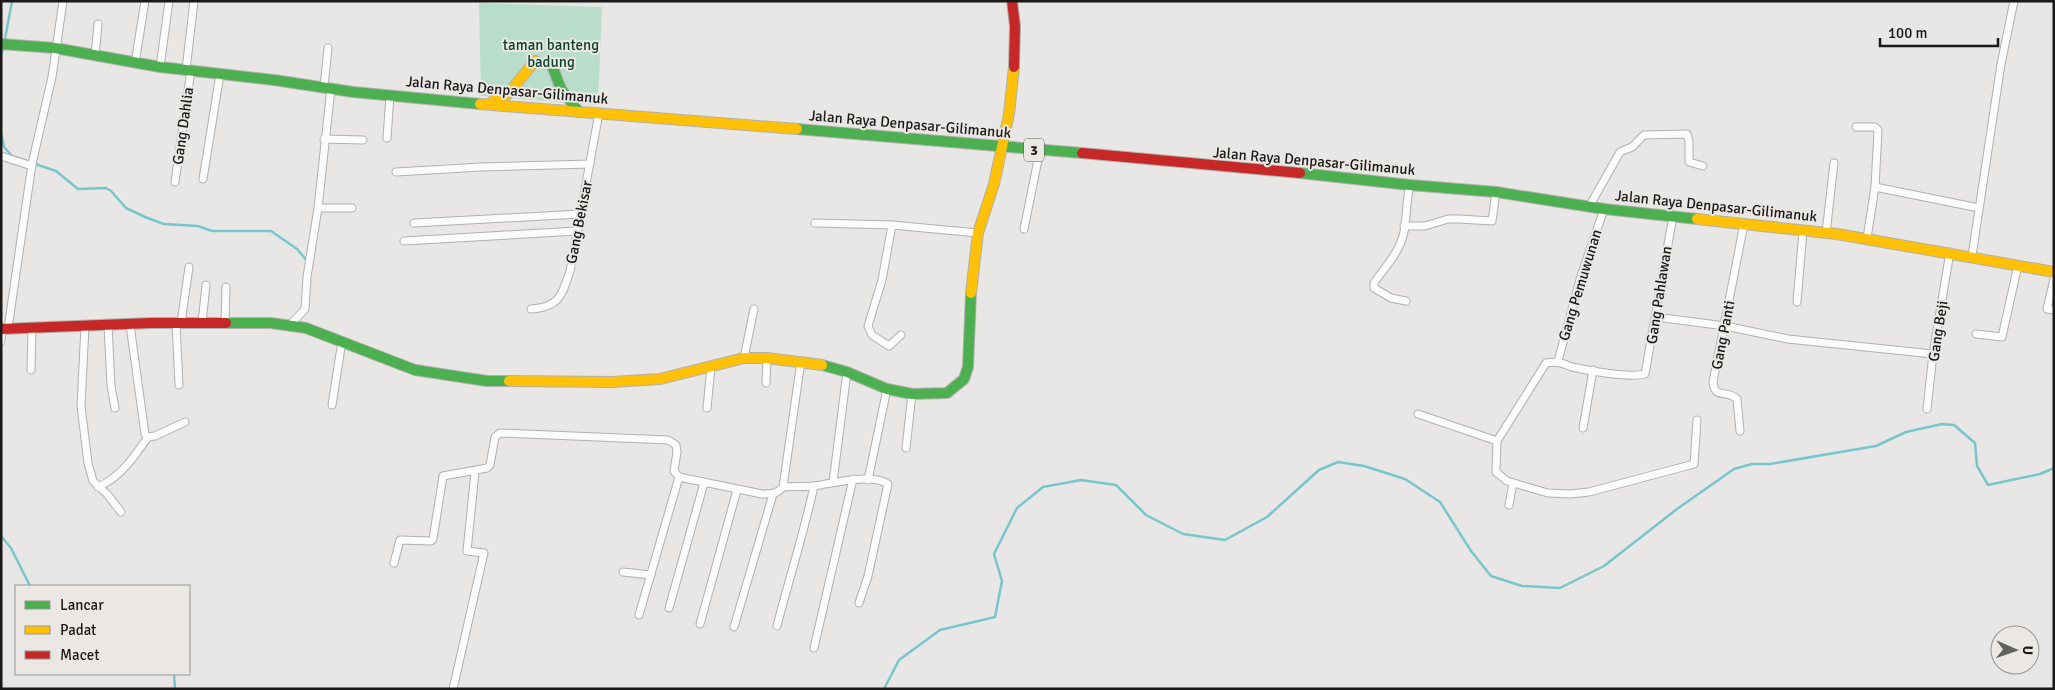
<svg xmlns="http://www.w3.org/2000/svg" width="2055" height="690" font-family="Signika,sans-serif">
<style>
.green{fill:#b8decb}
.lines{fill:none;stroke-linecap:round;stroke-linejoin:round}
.stream{stroke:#76c6cb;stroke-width:2.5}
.street-casing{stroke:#b1b0af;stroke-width:9}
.fast-casing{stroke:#b1b0af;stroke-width:12}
.slow-casing{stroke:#b1b0af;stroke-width:12}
.jam-casing{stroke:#b1b0af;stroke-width:12}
.street{stroke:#fcfbfb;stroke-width:7}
.fast{stroke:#4caf50;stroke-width:10}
.slow{stroke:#ffc107;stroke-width:10}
.jam{stroke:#c62828;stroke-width:10}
.labels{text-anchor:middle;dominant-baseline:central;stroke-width:4;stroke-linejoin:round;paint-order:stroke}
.shield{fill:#eae7e4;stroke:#585754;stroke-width:1}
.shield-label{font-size:14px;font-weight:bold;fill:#1a1917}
.park-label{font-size:15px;fill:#0e412e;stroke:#eae7e4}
.street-label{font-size:15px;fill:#1a1917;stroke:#eae7e4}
</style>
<rect width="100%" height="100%" fill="#e9e7e5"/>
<!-- green -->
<path class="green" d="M479 3 602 7 598 105 481 96Z"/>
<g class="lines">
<!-- stream -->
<g class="stream">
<path d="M5 39 12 1"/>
<path d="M1 55 3 49"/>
<path d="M1 133 4 147 12 156 56 171 78 189 106 188 111 191 126 208 145 217 164 224 198 226 212 231H271L297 249 308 262"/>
<path d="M1 536 11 548 30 586"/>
<path d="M174 674 175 689"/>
<path d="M884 689 899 660 940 630 995 617 1002 581 994 554 1017 508 1043 487 1081 480 1116 485 1146 515 1183 534 1225 540 1267 517 1319 470 1338 462 1364 466 1405 479 1440 502 1471 551 1491 576 1522 586 1560 588 1604 566 1677 509 1734 469 1752 464H1770L1876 446 1906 432 1942 424 1954 425 1975 443 1977 466 1988 485 2040 474 2054 468"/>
</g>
<!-- street casing -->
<g class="street-casing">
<g id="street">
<path d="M95 56 98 24"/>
<path d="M135 63 145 1"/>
<path d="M160 67 169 1"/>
<path d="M186 70 194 1"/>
<path d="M324 87 328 48"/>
<path d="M1856 127H1875L1878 130 1875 187 1867 238"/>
<path d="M387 138 390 95"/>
<path d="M324 139 363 140"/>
<path d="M1 156 32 166"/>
<path d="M396 172 481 167 590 164"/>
<path d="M203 179 220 74"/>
<path d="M175 182 191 70"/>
<path d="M1875 187 1979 208"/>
<path d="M1589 207 1620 152 1632 147 1644 135 1687 134 1689 141V162L1703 166"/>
<path d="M318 208H352"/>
<path d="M1673 216 1645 374C1629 378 1589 371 1572 367 1561 363 1558 361 1546 363L1497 441 1496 472 1507 481 1527 487 1548 493 1570 494 1589 492 1694 464 1697 420"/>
<path d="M414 223 580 214"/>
<path d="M815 223 892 225 978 233"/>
<path d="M892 225 882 280 868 326 872 335 889 346 901 335"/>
<path d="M1404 226H1425L1448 219H1459L1492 221 1496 192"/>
<path d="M1024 229 1040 150"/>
<path d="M1826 233 1834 163"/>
<path d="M404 241 577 231"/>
<path d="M1972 256 2001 64 2014 1"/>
<path d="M2054 279 2047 309 2054 310"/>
<path d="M1406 301 1391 298 1374 288V283C1385 267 1400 252 1404 232 1407 216 1406 201 1410 185"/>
<path d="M1797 302 1803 231"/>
<path d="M531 309C559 307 562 296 570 271L599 113"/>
<path d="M1656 317 1725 326 1788 339 1933 354"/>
<path d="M176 323 179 385"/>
<path d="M181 323 189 267"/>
<path d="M202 323 206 285"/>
<path d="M225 324 226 287"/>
<path d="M130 325 145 434 147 437 155 436 185 422"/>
<path d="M85 326 81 406 88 463 93 481 107 494 121 512"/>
<path d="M108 326 111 386 115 408"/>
<path d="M289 326 305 309 307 277 318 208 331 88"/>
<path d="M8 328 32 164 52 77 63 1"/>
<path d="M1976 334 2002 337 2018 265"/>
<path d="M1 341 2 329"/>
<path d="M744 358 754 309"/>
<path d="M1558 361 1581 276 1604 209"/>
<path d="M31 370 32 328"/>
<path d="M766 383 767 358"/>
<path d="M332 405 342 341"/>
<path d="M707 408 711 367"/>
<path d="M1927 409 1933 354 1950 252"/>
<path d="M1418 414 1497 441"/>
<path d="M1583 428 1593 370"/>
<path d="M1740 431 1737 399C1726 389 1715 400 1713 382L1744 224"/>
<path d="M906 448 912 394"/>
<path d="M868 480 887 389"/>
<path d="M833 482 847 372"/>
<path d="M98 487C121 477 134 457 148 437"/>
<path d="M783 487C793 486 804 487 814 486 833 483 872 473 888 484L868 576 859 603"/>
<path d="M1509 505 1513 483"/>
<path d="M394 563 400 540 431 541 433 539 443 476 487 468 490 465 495 437 500 433 668 440 676 445 677 452 674 471 679 477"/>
<path d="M623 572 651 575"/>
<path d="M669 608 704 483"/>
<path d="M639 615 679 477 762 494C771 494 777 494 783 487L801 361"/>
<path d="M700 624 737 490"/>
<path d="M777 626C789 579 804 533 814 486"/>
<path d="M734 627 773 494"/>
<path d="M814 648 853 479"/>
<path d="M453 689 484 553 467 551 475 472"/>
</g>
</g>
<!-- fast casing -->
<g class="fast-casing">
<g id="fast">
<path d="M1 44 55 48 160 67 274 80 353 92 480 104"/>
<path d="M551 63 561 89 579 112"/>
<path d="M797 129 1082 153"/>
<path d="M1300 173 1410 185 1496 192 1604 209 1697 219"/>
<path d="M226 323H271L306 328 415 370 487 381H509"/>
<path d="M822 365 847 372 887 389 912 394 947 393 964 379 968 367 971 293"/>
</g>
</g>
<!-- slow casing -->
<g class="slow-casing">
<g id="slow">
<path d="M490 103 508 94 535 61"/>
<path d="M480 104 797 129"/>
<path d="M1697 219 1837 234 2054 272"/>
<path d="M971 293 978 233 994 184 1009 114 1014 67"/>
<path d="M509 381 612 382 660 379 744 358H767L822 365"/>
</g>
</g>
<!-- jam casing -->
<g class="jam-casing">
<g id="jam">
<path d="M1012 1 1015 26 1014 67"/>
<path d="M1082 153 1300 173"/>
<path d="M1 329 151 323H226"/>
</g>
</g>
<!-- street -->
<use href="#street" class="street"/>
<!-- fast -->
<use href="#fast" class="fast"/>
<!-- slow -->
<use href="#slow" class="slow"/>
<!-- jam -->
<use href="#jam" class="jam"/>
</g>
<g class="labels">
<!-- shield labels -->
<rect class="shield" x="1024" y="138.5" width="20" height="23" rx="4"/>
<g class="shield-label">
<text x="1034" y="150">3</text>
</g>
<!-- park labels -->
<g class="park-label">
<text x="551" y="45">taman banteng<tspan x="551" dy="17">badung</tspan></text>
</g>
<!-- street labels -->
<g class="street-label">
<text transform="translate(507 90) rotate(5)">Jalan Raya Denpasar-Gilimanuk</text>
<text transform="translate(910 124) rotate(5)">Jalan Raya Denpasar-Gilimanuk</text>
<text transform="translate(183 126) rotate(-82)">Gang Dahlia</text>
<text transform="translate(1314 161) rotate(5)">Jalan Raya Denpasar-Gilimanuk</text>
<text transform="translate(1716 206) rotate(6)">Jalan Raya Denpasar-Gilimanuk</text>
<text transform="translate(579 222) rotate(-79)">Gang Bekisar</text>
<text transform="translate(1580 285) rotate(-73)">Gang Pemuwunan</text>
<text transform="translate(1659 295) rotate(-81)">Gang Pahlawan</text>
<text transform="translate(1938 331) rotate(-81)">Gang Beji</text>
<text transform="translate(1723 335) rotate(-79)">Gang Panti</text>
</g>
</g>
<!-- border -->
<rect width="2055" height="690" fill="none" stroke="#1a1917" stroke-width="5"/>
<!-- legend -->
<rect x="15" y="585" width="175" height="90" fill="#eae7e4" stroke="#979592"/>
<rect x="25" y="601" width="25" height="8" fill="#4caf50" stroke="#979592"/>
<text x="60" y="610" font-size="15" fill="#1a1917">Lancar</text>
<rect x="25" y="626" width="25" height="8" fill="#ffc107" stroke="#979592"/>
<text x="60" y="635" font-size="15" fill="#1a1917">Padat</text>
<rect x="25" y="651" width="25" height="8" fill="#c62828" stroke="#979592"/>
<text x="60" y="660" font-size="15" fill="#1a1917">Macet</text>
<!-- north arrow -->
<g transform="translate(2015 650) rotate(92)"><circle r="24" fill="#eae7e4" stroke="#979592"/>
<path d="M0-4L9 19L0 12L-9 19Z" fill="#62615f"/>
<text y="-8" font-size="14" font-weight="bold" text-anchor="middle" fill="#1a1917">U</text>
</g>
<!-- scale -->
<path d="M1880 38v8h118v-8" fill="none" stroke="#1a1917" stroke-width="2.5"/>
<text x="1888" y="38" font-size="15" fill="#1a1917" stroke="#eae7e4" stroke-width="4" paint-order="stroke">100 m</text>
</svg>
